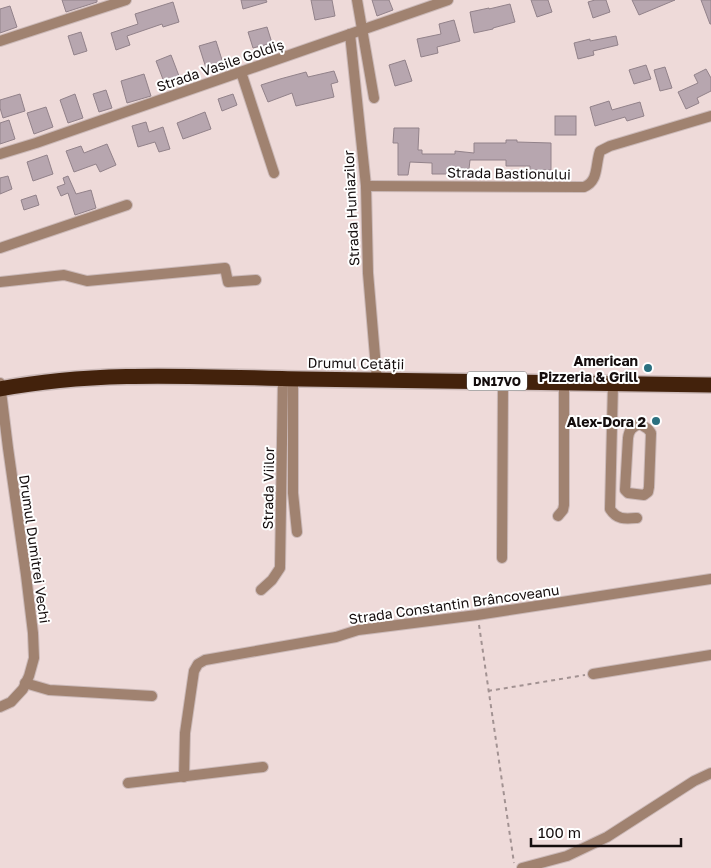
<svg xmlns="http://www.w3.org/2000/svg" width="711" height="868" font-family="'Golos Text',sans-serif">
<style>
.building{fill:#b7a6af;stroke:#92828a}
.lines{fill:none;stroke-linecap:round;stroke-linejoin:round}
.minor-casing{stroke:#cbb9b8;stroke-width:12}
.highway-casing{stroke:#cbb9b8;stroke-width:18}
.path{stroke:#a29292;stroke-width:2;stroke-dasharray:4 4;stroke-linecap:butt}
.minor{stroke:#a08270;stroke-width:10}
.highway{stroke:#43220c;stroke-width:15}
.poi-dot{fill:#2b7080;stroke:#fff;stroke-width:2}
.labels{text-anchor:middle;dominant-baseline:central;stroke-width:4;stroke-linejoin:round;paint-order:stroke}
.shield{fill:#fff;stroke:#5a5656;stroke-width:1}
.shield-label{font-size:12px;font-weight:bold;fill:#140d0d}
.street-label{font-size:14px;fill:#140d0d;stroke:#fff}
.poi-label{font-size:14px;font-weight:bold;fill:#140d0d;stroke:#fff;text-anchor:end}
</style>
<rect width="100%" height="100%" fill="#eedad9"/>
<!-- building -->
<g class="building">
<path d="M62 0H97V2L66 12Z"/>
<path d="M241 0H266L267 2 243 9Z"/>
<path d="M311 0H332L335 16 315 20Z"/>
<path d="M372 0H389L393 10 377 16Z"/>
<path d="M531 0H548L552 12 537 17Z"/>
<path d="M595 0H606L610 12 593 18 588 2Z"/>
<path d="M632 0H675L639 15Z"/>
<path d="M701 0H711V24H710Z"/>
<path d="M173 2 179 22 163 27 162 24 127 36 130 45 116 50 111 33 138 24 135 14Z"/>
<path d="M510 4 515 22 493 28V29L474 33 470 12 489 8V9Z"/>
<path d="M10 6 17 27 0 33V9Z"/>
<path d="M454 20 460 41 437 47 438 53 421 57 417 39 441 34 439 24Z"/>
<path d="M267 27 272 43 253 48 248 32Z"/>
<path d="M81 32 87 51 74 55 68 36Z"/>
<path d="M616 36 618 45 593 51 594 55 578 59 574 43 590 39V41Z"/>
<path d="M216 41 223 63 206 68 199 46Z"/>
<path d="M171 55 179 76 164 82 156 61Z"/>
<path d="M405 60 412 81 395 86 389 65Z"/>
<path d="M646 65 651 79 634 84 629 70Z"/>
<path d="M665 67 672 88 660 91 654 70Z"/>
<path d="M706 69 711 78V91L697 98 699 103 686 109 678 92 698 83 694 75Z"/>
<path d="M334 71 338 82 331 84 334 97 296 106 292 93 268 102 261 85 280 79 306 72 308 77Z"/>
<path d="M144 74 151 96 127 103 121 81Z"/>
<path d="M106 90 112 108 99 112 93 94Z"/>
<path d="M20 94 25 111 3 118 0 108V100Z"/>
<path d="M75 94 83 118 68 123 60 100Z"/>
<path d="M233 94 237 105 222 111 218 99Z"/>
<path d="M609 101 612 110 640 102 644 116 627 121 625 117 595 126 590 107Z"/>
<path d="M46 107 53 127 34 134 27 113Z"/>
<path d="M205 112 211 129 183 139 177 123Z"/>
<rect x="555" y="116" width="21" height="19"/>
<path d="M9 120 15 139 0 144V123Z"/>
<path d="M146 122 149 132 163 127 170 149 159 152 155 142 138 147 132 126Z"/>
<path d="M394 128H419L418 150H422V154H455V151L474 153V143H506V140H517V142L551 143V170H530V166H506V160H470L469 169 448 167V174H432V163L410 162 408 175H398V143H393Z"/>
<path d="M107 144 116 165 100 172 96 164 74 172 66 151 81 146 84 153Z"/>
<path d="M47 155 53 174 33 181 27 162Z"/>
<path d="M8 176 12 189 0 194V178Z"/>
<path d="M68 176 76 194 91 190 96 208 75 215 68 193 61 196 57 187 65 184 63 178Z"/>
<path d="M36 195 39 205 24 210 21 200Z"/>
</g>
<g class="lines">
<!-- minor casing -->
<g class="minor-casing">
<g id="minor">
<path d="M357 0 374 98"/>
<path d="M350 34 366 186 368 273 377 380"/>
<path d="M0 41 126 0"/>
<path d="M241 72 274 173"/>
<path d="M0 154 36 143 448 0"/>
<path d="M366 186 584 187C599 181 595 165 600 151L610 146 711 116"/>
<path d="M0 248 127 205"/>
<path d="M0 282 64 275 87 281 225 268 228 282 256 280"/>
<path d="M293 378V493L297 532"/>
<path d="M613 383 610 509C617 520 625 519 637 518"/>
<path d="M640 424 648 429 651 433 649 487 648 492 644 495 628 493 625 490 628 438C629 430 632 427 640 424Z"/>
<path d="M558 516 563 510 564 505V383"/>
<path d="M502 558 503 382"/>
<path d="M261 590 272 580 280 568 283 378"/>
<path d="M593 674 711 655"/>
<path d="M25 683 49 690 152 696"/>
<path d="M0 707 11 702 23 689 29 676 34 658 33 633 26 575 8 448 0 383"/>
<path d="M184 777 185 733 194 671 198 664 205 660 336 637 358 630 477 615 711 579"/>
<path d="M128 783 263 767"/>
<path d="M522 868 567 856 607 837 694 781 711 773"/>
</g>
</g>
<!-- highway casing -->
<g class="highway-casing">
<path id="highway" d="M0 389C99 370 202 377 302 379 438 381 575 383 711 385"/>
</g>
<!-- path -->
<g class="path">
<path d="M479 625 514 863"/>
<path d="M488 691 585 675"/>
</g>
<!-- minor -->
<use href="#minor" class="minor"/>
<!-- highway -->
<use href="#highway" class="highway"/>
</g>
<!-- markers -->
<g class="poi-dot">
<circle cx="648" cy="368" r="5"/>
<circle cx="656" cy="421" r="5"/>
</g>
<g class="labels">
<!-- shield labels -->
<rect class="shield" x="467" y="371.5" width="60" height="19" rx="4"/>
<g class="shield-label">
<text x="497" y="381">DN17VO</text>
</g>
<!-- street labels -->
<g class="street-label">
<text transform="translate(220 65) rotate(-19)">Strada Vasile Goldiș</text>
<text transform="translate(509 173) rotate(1)">Strada Bastionului</text>
<text transform="translate(351 208) rotate(-93)">Strada Huniazilor</text>
<text transform="translate(356 363) rotate(1)">Drumul Cetății</text>
<text transform="translate(268 488) rotate(-89)">Strada Viilor</text>
<text transform="translate(35 549) rotate(82)">Drumul Dumitrei Vechi</text>
<text transform="translate(454 604) rotate(-8)">Strada Constantin Brâncoveanu</text>
</g>
<!-- poi labels -->
<g class="poi-label">
<text x="638" y="360">American<tspan x="638" dy="16">Pizzeria &amp; Grill</tspan></text>
<text x="646" y="421">Alex-Dora 2</text>
</g>
</g>
<!-- scale -->
<path d="M531 838v8h150v-8" fill="none" stroke="#140d0d" stroke-width="2.5"/>
<text x="538" y="838" font-size="15" fill="#140d0d" stroke="#ffffff" stroke-width="4" paint-order="stroke">100 m</text>
</svg>
